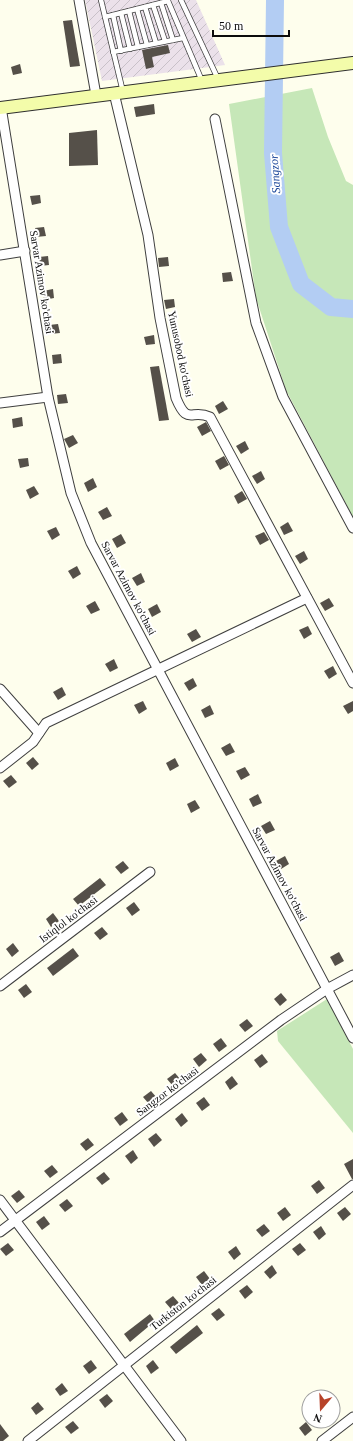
<svg xmlns="http://www.w3.org/2000/svg" width="353" height="1441" font-family="Georgia,serif">
<style>
.industrial{fill:url(#industrial-furrows)}
.green{fill:#c6e7b8}
.lines{fill:none;stroke-linecap:round;stroke-linejoin:round}
.river{stroke:#b3cdf3;stroke-width:18}
.building{fill:#555049}
.service-casing{stroke:#3f3f3f;stroke-width:6}
.minor-casing{stroke:#3f3f3f;stroke-width:11}
.secondary-casing{stroke:#2e2e2e;stroke-width:14}
.service{stroke:#fff;stroke-width:4.5}
.minor{stroke:#fff;stroke-width:9}
.secondary{stroke:#f3fcaa;stroke-width:12}
.labels{text-anchor:middle;dominant-baseline:central;stroke-width:4;stroke-linejoin:round;paint-order:stroke}
.street-label{font-size:11px;fill:#0c0c0c;stroke:#fff}
.water-label{font-size:12px;font-style:italic;fill:#1b4699;stroke:#fff}
</style>
<defs>
<pattern id="industrial-furrows" width="10" height="10" patternUnits="userSpaceOnUse"><rect width="10" height="10" fill="#ebe1ea"/><path d="M-1 1l2-2M0 10L10 0M9 11l2-2" fill="none" stroke="#c8c0c8"/></pattern>
</defs>
<rect width="100%" height="100%" fill="#fefeed"/>
<!-- industrial -->
<path class="industrial" d="M85 0H196L225 65 102 81Z"/>
<!-- green -->
<g class="green">
<path d="M312 88 328 137 346 181 353 185V517L286 390 256 298 229 104Z"/>
<path d="M327 999 353 1049V1133L278 1041 277 1031Z"/>
</g>
<g class="lines">
<!-- river -->
<path class="river" d="M275 0 273 153 279 227 301 284 331 307 353 309"/>
</g>
<!-- building -->
<g class="building">
<path d="M72 20 80 66 70 67 63 21Z"/>
<path d="M168 45 170 53 152 57 154 67 146 69 142 50Z"/>
<path d="M20 64 22 73 13 75 11 67Z"/>
<path d="M154 104 155 114 136 117 134 107Z"/>
<path d="M97 130 98 165 69 166V133Z"/>
<path d="M40 195 41 203 32 205 30 196Z"/>
<path d="M44 227 46 236 36 237 35 228Z"/>
<path d="M48 256 49 265 40 266 39 257Z"/>
<path d="M168 257 169 266 159 267 158 258Z"/>
<path d="M231 272 233 281 223 282 222 273Z"/>
<path d="M53 289 54 298 44 300 43 291Z"/>
<path d="M174 299 175 307 166 309 164 300Z"/>
<path d="M58 324 60 333 50 334 49 325Z"/>
<path d="M154 335 155 344 146 345 144 337Z"/>
<path d="M61 354 62 363 53 364 52 355Z"/>
<path d="M159 366 169 420 159 421 150 367Z"/>
<path d="M66 394 68 403 58 404 57 395Z"/>
<path d="M223 401 228 409 219 414 215 406Z"/>
<path d="M22 417 23 426 13 428 12 419Z"/>
<path d="M206 422 211 431 202 436 197 427Z"/>
<path d="M73 435 78 443 69 448 64 439Z"/>
<path d="M245 441 249 449 241 454 236 446Z"/>
<path d="M224 456 229 465 220 470 215 461Z"/>
<path d="M28 458 29 466 20 468 18 459Z"/>
<path d="M261 471 265 479 257 484 252 476Z"/>
<path d="M93 478 97 487 88 492 84 483Z"/>
<path d="M34 486 39 494 30 499 26 490Z"/>
<path d="M242 491 247 499 238 504 234 496Z"/>
<path d="M107 507 112 516 103 520 98 512Z"/>
<path d="M288 522 293 531 284 535 280 527Z"/>
<path d="M56 527 60 535 52 540 47 531Z"/>
<path d="M264 532 269 540 260 545 255 536Z"/>
<path d="M121 534 126 543 117 548 112 539Z"/>
<path d="M304 551 308 559 300 564 295 556Z"/>
<path d="M77 566 81 574 73 579 68 571Z"/>
<path d="M141 573 145 582 137 586 132 578Z"/>
<path d="M329 598 334 606 325 611 320 603Z"/>
<path d="M95 601 100 610 91 614 86 606Z"/>
<path d="M157 604 161 612 152 617 148 609Z"/>
<path d="M308 626 312 634 304 639 299 630Z"/>
<path d="M196 629 201 637 192 642 187 634Z"/>
<path d="M114 659 118 668 110 672 105 664Z"/>
<path d="M333 666 337 674 329 679 324 671Z"/>
<path d="M193 678 197 686 189 691 184 683Z"/>
<path d="M62 687 66 695 58 700 53 692Z"/>
<path d="M143 701 147 709 139 714 134 705Z"/>
<path d="M353 701V711L348 714 343 706Z"/>
<path d="M210 705 214 714 205 718 201 710Z"/>
<path d="M230 743 235 752 226 756 221 748Z"/>
<path d="M33 757 39 764 32 770 26 763Z"/>
<path d="M175 758 179 766 170 771 166 763Z"/>
<path d="M245 767 250 775 241 780 236 771Z"/>
<path d="M11 775 17 782 9 788 3 781Z"/>
<path d="M258 794 262 803 253 807 249 799Z"/>
<path d="M195 800 200 808 191 813 187 804Z"/>
<path d="M270 821 275 830 266 834 261 826Z"/>
<path d="M285 856 289 864 281 869 276 861Z"/>
<path d="M123 861 129 868 121 874 115 867Z"/>
<path d="M100 878 106 885 79 906 73 899Z"/>
<path d="M134 902 140 910 132 916 126 908Z"/>
<path d="M53 913 59 921 51 927 46 919Z"/>
<path d="M102 927 108 934 100 940 94 933Z"/>
<path d="M13 943 19 951 12 957 6 949Z"/>
<path d="M73 948 79 956 53 976 47 968Z"/>
<path d="M339 952 344 961 335 966 330 957Z"/>
<path d="M26 984 32 992 24 998 18 990Z"/>
<path d="M281 993 287 1000 280 1006 274 999Z"/>
<path d="M247 1019 253 1026 245 1032 239 1025Z"/>
<path d="M221 1038 227 1046 219 1052 213 1044Z"/>
<path d="M201 1053 207 1060 199 1067 193 1059Z"/>
<path d="M262 1054 268 1062 260 1068 254 1060Z"/>
<path d="M175 1073 181 1080 173 1086 167 1079Z"/>
<path d="M232 1076 238 1084 230 1090 225 1082Z"/>
<path d="M151 1091 157 1098 149 1104 143 1097Z"/>
<path d="M204 1097 210 1105 202 1111 196 1103Z"/>
<path d="M122 1112 128 1120 120 1126 114 1118Z"/>
<path d="M182 1113 188 1121 181 1127 175 1119Z"/>
<path d="M156 1133 162 1140 154 1147 148 1139Z"/>
<path d="M88 1138 94 1145 86 1151 80 1144Z"/>
<path d="M133 1150 138 1158 131 1164 125 1156Z"/>
<path d="M353 1159V1179H352L344 1164Z"/>
<path d="M52 1165 58 1172 50 1178 44 1171Z"/>
<path d="M104 1172 110 1179 102 1185 96 1178Z"/>
<path d="M319 1180 325 1188 317 1194 311 1186Z"/>
<path d="M19 1190 25 1197 17 1203 11 1196Z"/>
<path d="M67 1199 73 1206 65 1212 59 1205Z"/>
<path d="M285 1207 291 1215 283 1221 277 1213Z"/>
<path d="M345 1207 351 1214 343 1221 337 1213Z"/>
<path d="M44 1216 50 1224 42 1230 36 1222Z"/>
<path d="M264 1224 270 1231 262 1237 256 1230Z"/>
<path d="M321 1226 326 1234 319 1240 313 1232Z"/>
<path d="M8 1243 14 1250 6 1256 0 1249Z"/>
<path d="M300 1243 306 1250 298 1256 292 1249Z"/>
<path d="M236 1246 241 1254 234 1260 228 1252Z"/>
<path d="M272 1265 277 1273 270 1279 264 1272Z"/>
<path d="M204 1271 210 1279 202 1285 196 1277Z"/>
<path d="M247 1285 253 1292 245 1299 239 1291Z"/>
<path d="M173 1296 179 1303 171 1309 165 1302Z"/>
<path d="M219 1308 225 1315 217 1321 211 1314Z"/>
<path d="M150 1314 155 1321 130 1342 124 1334Z"/>
<path d="M197 1325 203 1333 176 1354 170 1347Z"/>
<path d="M91 1360 97 1368 89 1374 83 1366Z"/>
<path d="M153 1360 159 1368 151 1374 146 1366Z"/>
<path d="M62 1383 68 1391 60 1396 55 1389Z"/>
<path d="M107 1394 113 1401 105 1408 99 1400Z"/>
<path d="M38 1402 44 1409 36 1415 31 1408Z"/>
<path d="M73 1421 79 1428 71 1434 65 1427Z"/>
<path d="M306 1422 312 1430 305 1436 299 1428Z"/>
<path d="M0 1424 9 1436 3 1441H0Z"/>
</g>
<g class="lines">
<!-- service casing -->
<g class="service-casing">
<g id="service">
<path d="M101 0 123 92"/>
<path d="M181 0 218 79"/>
<path d="M168 1 202 81"/>
<path d="M161 3 173 40"/>
<path d="M153 5 165 41"/>
<path d="M145 7 156 43"/>
<path d="M137 9 147 45"/>
<path d="M129 11 138 47"/>
<path d="M121 13 130 49"/>
<path d="M113 15 121 51"/>
<path d="M105 17 168 1 167 0"/>
<path d="M113 52 183 38"/>
</g>
</g>
<!-- minor casing -->
<g class="minor-casing">
<g id="minor">
<path d="M79 0 96 95"/>
<path d="M114 93 148 235 160 318 176 398C188 427 191 408 210 417L353 683"/>
<path d="M1 107 48 397 71 493 91 543 353 1038"/>
<path d="M215 119 256 323 283 397 353 528"/>
<path d="M0 255 25 251"/>
<path d="M0 403 48 397"/>
<path d="M0 689 39 733"/>
<path d="M0 768 33 742 46 723 307 598"/>
<path d="M0 986 150 872"/>
<path d="M0 1200 181 1441"/>
<path d="M0 1232 281 1020 327 989 353 975"/>
<path d="M28 1441 353 1185"/>
<path d="M322 1441 353 1417"/>
</g>
</g>
<!-- secondary casing -->
<g class="secondary-casing">
<path id="secondary" d="M0 108 353 63"/>
</g>
<!-- service -->
<use href="#service" class="service"/>
<!-- minor -->
<use href="#minor" class="minor"/>
<!-- secondary -->
<use href="#secondary" class="secondary"/>
</g>
<g class="labels">
<!-- street labels -->
<g class="street-label">
<text transform="translate(42 282) rotate(81)">Sarvar Azimov ko'chasi</text>
<text transform="translate(181 354) rotate(78)">Yunusobod ko'chasi</text>
<text transform="translate(129 588) rotate(62)">Sarvar Azimov ko'chasi</text>
<text transform="translate(280 874) rotate(62)">Sarvar Azimov ko'chasi</text>
<text transform="translate(68 919) rotate(-37)">Istiqlol ko'chasi</text>
<text transform="translate(167 1091) rotate(-37)">Sangzor ko'chasi</text>
<text transform="translate(183 1303) rotate(-38)">Turkiston ko'chasi</text>
</g>
<!-- water labels -->
<g class="water-label">
<text transform="translate(275 174) rotate(-94)">Sangzor</text>
</g>
</g>
<!-- north arrow -->
<g transform="translate(321 1409) rotate(199)"><circle r="19" fill="#ffffff" stroke="#9e9e9e"/>
<path d="M0-3L7 15L0 10L-7 15Z" fill="#b7432a"/>
<text y="-6" font-size="11" font-weight="bold" text-anchor="middle" fill="#0c0c0c">N</text>
</g>
<!-- scale -->
<path d="M213 30v6h76v-6" fill="none" stroke="#0c0c0c" stroke-width="2"/>
<text x="219" y="30" font-size="12" fill="#0c0c0c" stroke="#ffffff" stroke-width="3" paint-order="stroke">50 m</text>
</svg>
